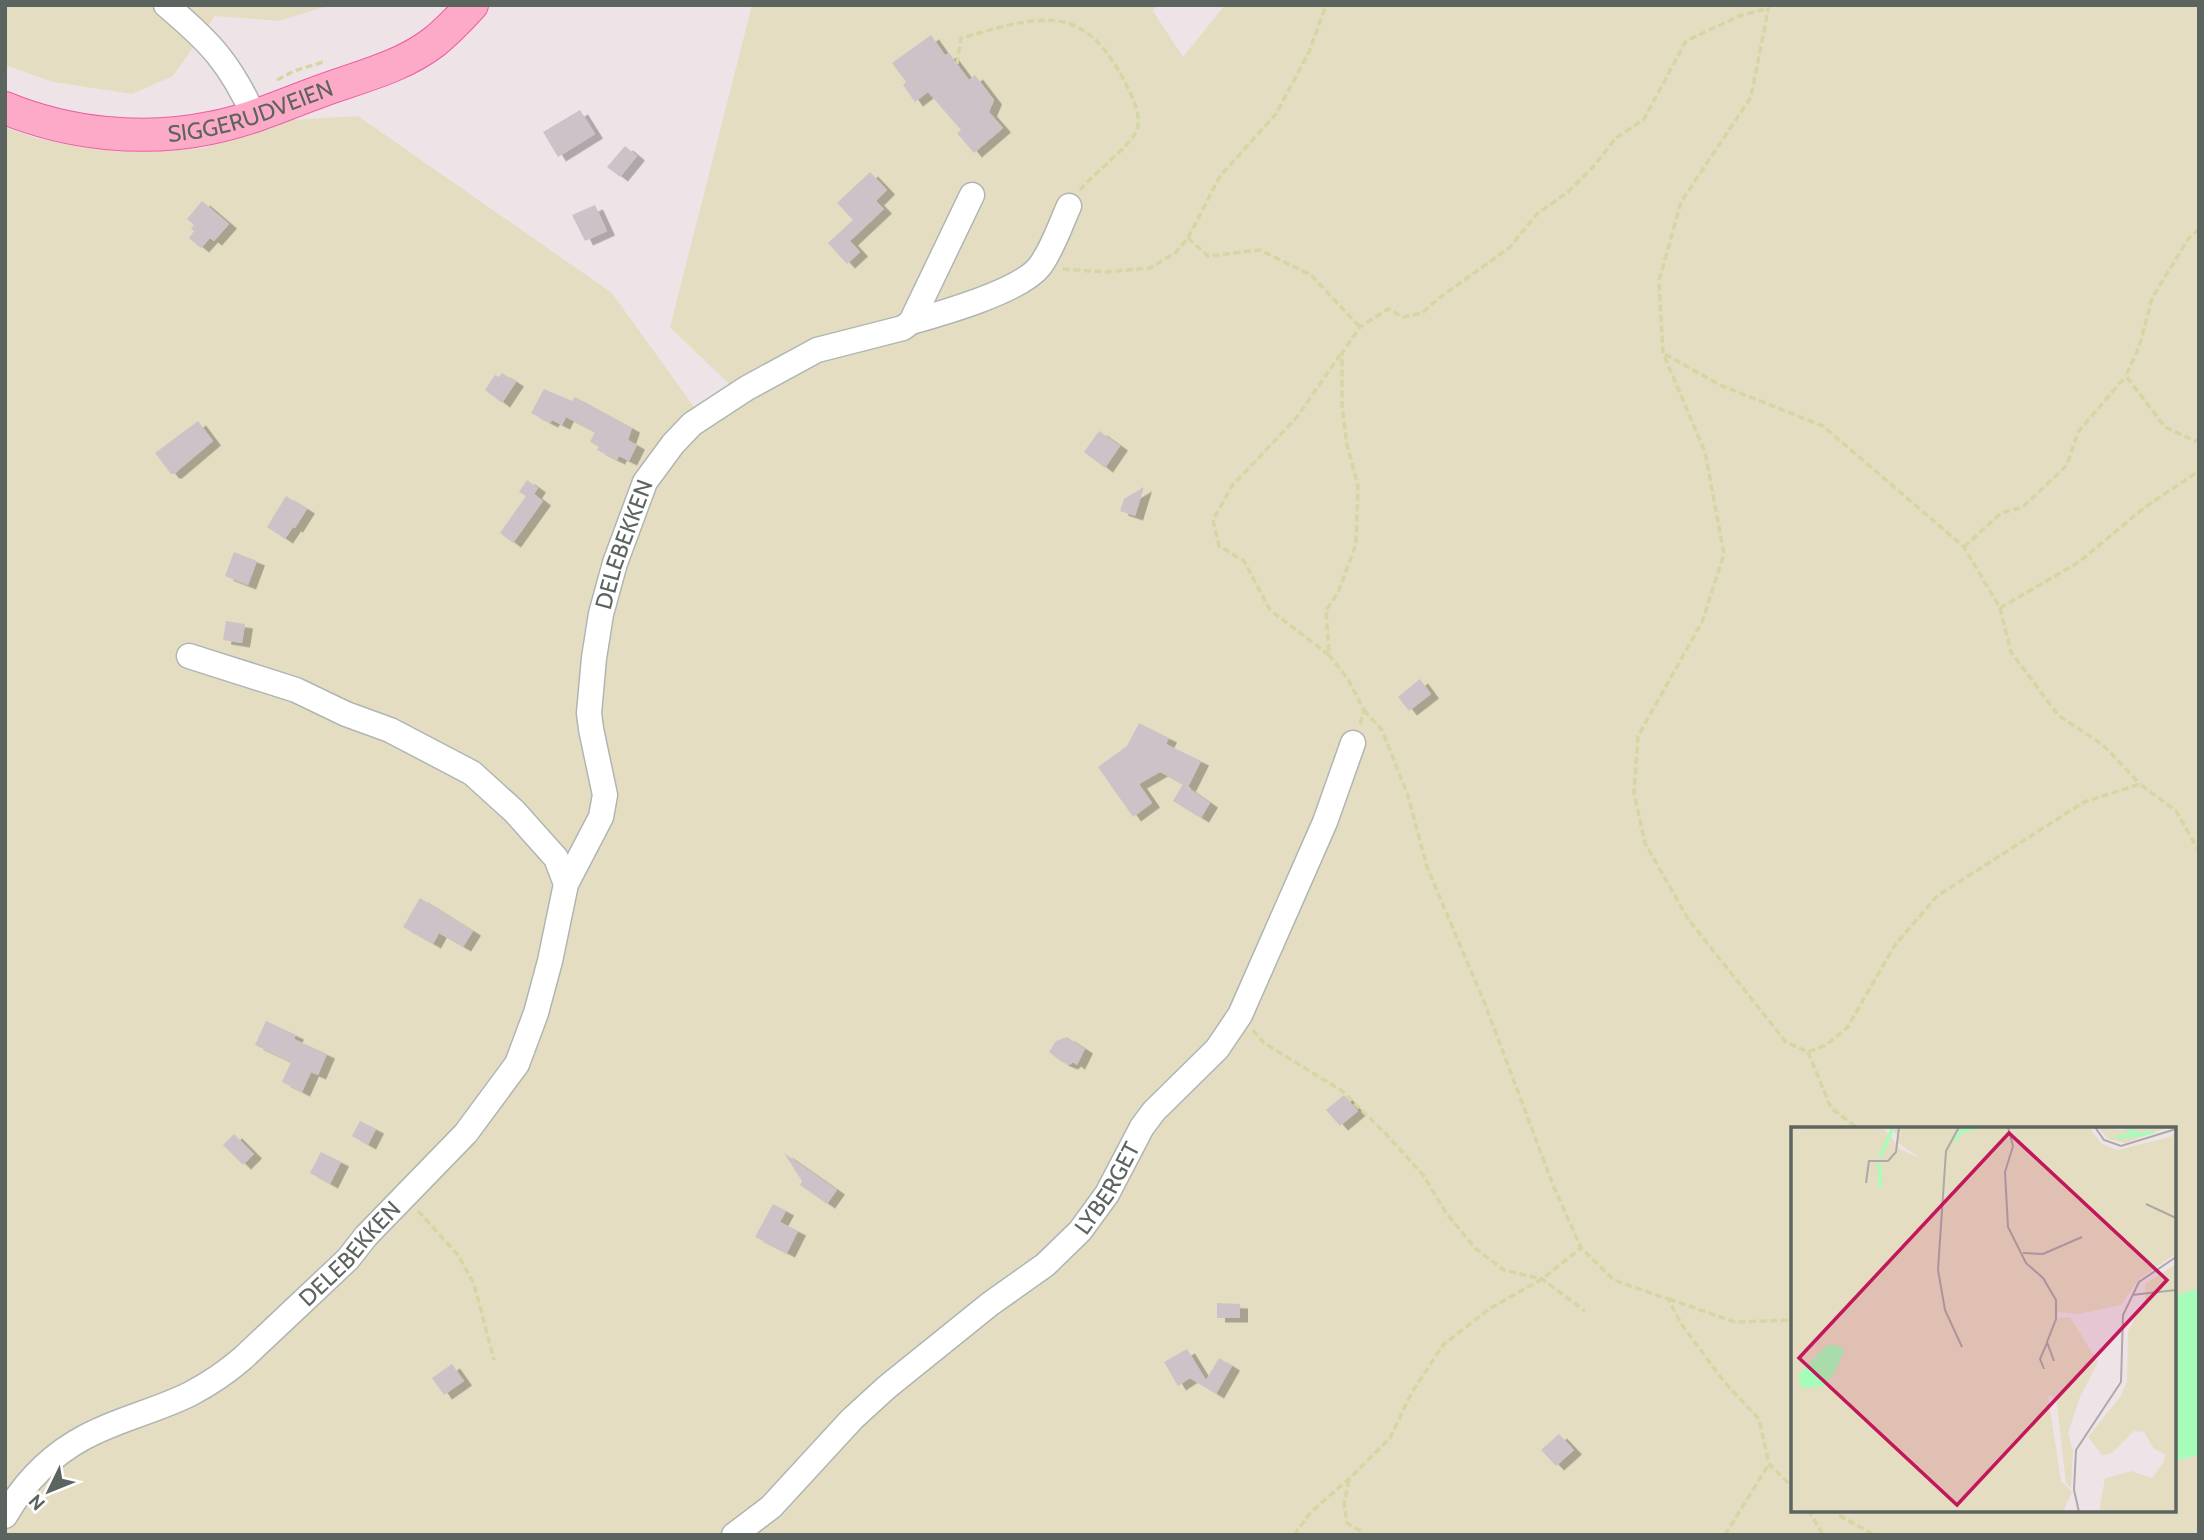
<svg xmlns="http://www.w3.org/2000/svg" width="2204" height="1540" font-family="Cabin,sans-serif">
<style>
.green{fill:#e5ddc1}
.water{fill:#a5fdb9}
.building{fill:#ccc2c7;filter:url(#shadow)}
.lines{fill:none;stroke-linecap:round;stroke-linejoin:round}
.minor-casing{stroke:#afb6b2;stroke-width:27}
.major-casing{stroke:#ee5da4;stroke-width:34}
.path{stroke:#d4d7a4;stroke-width:3.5;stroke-dasharray:7 3.5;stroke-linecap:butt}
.minor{stroke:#fff;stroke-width:24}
.major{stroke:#fdaac9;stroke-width:32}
.labels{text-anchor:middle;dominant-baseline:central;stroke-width:5;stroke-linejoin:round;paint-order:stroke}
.street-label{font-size:23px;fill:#5c645f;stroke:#fff}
.inset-river{fill:none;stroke:#a5fdb9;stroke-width:3.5}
.inset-road{fill:none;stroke:#aba9a9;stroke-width:2}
.view{fill:#c2185b;fill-opacity:0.15;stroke:#c2185b;stroke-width:3.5}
.inset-edge{fill:none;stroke:#5c645f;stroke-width:3.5}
</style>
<defs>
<filter id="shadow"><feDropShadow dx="8" dy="4.5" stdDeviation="0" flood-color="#0004"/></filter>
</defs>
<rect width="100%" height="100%" fill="#eee4e8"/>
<!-- green -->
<g class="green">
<path d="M5 5H330L279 21 215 16 173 76 132 94 53 82 5 65Z"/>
<path d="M752 5H1157L1153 11 1183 57 1225 5H2199V1288L2174 1296V1129H1793V1510H2174V1461L2199 1455V1535H5V127L35 138 120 152 203 148 290 120 358 116 612 293 699 414 735 390 670 327Z"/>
</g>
<!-- water -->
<path class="water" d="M2199 1288V1455L2174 1461V1296Z"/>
<!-- building -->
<g class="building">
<path d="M931 35 945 55 949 53 969 80 975 75 994 100 989 112 1003 128 974 153 957 133 961 130 928 92 915 102 903 85 906 82 892 63Z"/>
<path d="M580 110 595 134 558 157 543 132Z"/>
<path d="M625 146 637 156 620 177 607 167Z"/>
<path d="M870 172 887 190 876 201 884 209 850 241 860 252 847 264 828 243 853 220 837 203Z"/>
<path d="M202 201 229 224 214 241 210 238 201 248 189 238 194 231 191 229 194 225 187 219Z"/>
<path d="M595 205 607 231 585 241 572 215Z"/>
<path d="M502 373 516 382 502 403 485 390 495 375 499 377Z"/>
<path d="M544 389 572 401 575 397 632 428 628 440 637 445 629 461 619 456 617 460 597 450 599 447 590 442 595 432 566 417 562 425 552 420 550 423 531 413Z"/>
<path d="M198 421 213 441 174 474H171L155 453Z"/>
<path d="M1099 431 1120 446 1105 468 1084 452Z"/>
<path d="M527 480 538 488 534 494 543 501 513 543 500 533 526 496 519 492Z"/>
<path d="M1144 487 1135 516 1120 511 1124 499Z"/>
<path d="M286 496 307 509 295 528 293 527 285 539 267 527Z"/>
<path d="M234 552 257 561 248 585 225 576Z"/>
<path d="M226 621 245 624 242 643 223 640Z"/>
<path d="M1420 679 1431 694 1409 711 1398 697Z"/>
<path d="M1139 723 1169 738 1166 744 1201 761 1188 787 1184 785 1210 803 1201 818 1173 801 1183 784 1160 772 1139 784 1152 803 1133 817 1098 767 1127 746Z"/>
<path d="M420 898 473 931 463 947 439 933 433 944 403 927Z"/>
<path d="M266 1021 296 1035 294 1039 327 1054 318 1075 311 1072 302 1092 282 1082 291 1062 255 1045Z"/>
<path d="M1067 1037 1085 1049 1077 1065 1073 1062 1070 1065 1062 1062 1049 1052 1056 1041Z"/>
<path d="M1344 1095 1358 1111 1340 1126 1326 1110Z"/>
<path d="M360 1121 376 1129 368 1145 352 1136Z"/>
<path d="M234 1134 254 1154 243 1165 223 1145Z"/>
<path d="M321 1152 341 1162 330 1184 310 1173Z"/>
<path d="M784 1153 837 1190 827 1204 800 1185 802 1181Z"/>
<path d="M773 1204 786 1211 780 1222 798 1231 787 1253 755 1237Z"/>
<path d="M1217 1303 1240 1304V1318H1217Z"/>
<path d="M1187 1349 1206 1380 1219 1358 1232 1366 1216 1394 1190 1378 1178 1386 1164 1362Z"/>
<path d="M452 1364 464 1381 444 1395 432 1378Z"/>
<path d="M1559 1434 1574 1450 1556 1466 1541 1450Z"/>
</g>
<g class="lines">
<!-- minor casing -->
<g class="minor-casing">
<g id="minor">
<path d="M166 5C210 42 230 63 254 116"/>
<path d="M911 322C943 313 1021 291 1040 266 1053 248 1060 226 1069 206"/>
<path d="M189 656 296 690 346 714 390 730 472 773 514 811 556 858 566 884"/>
<path id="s1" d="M5 1516C24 1483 51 1455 85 1437 118 1419 156 1411 190 1394 209 1384 227 1372 243 1358L348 1259 366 1236 466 1133 517 1064 536 1013 550 961 566 884 601 817 605 795 591 729 589 713 594 658 601 614 615 563 645 482 673 444 692 424 747 388 817 350 903 328 911 322 972 195"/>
<path id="s2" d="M734 1535 771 1507 852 1419 887 1387 990 1304 1045 1265 1080 1231 1107 1194 1142 1127 1154 1111 1217 1049 1240 1015 1325 822 1353 743"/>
</g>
</g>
<!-- major casing -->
<g class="major-casing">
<g id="major">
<path id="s3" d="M5 108C68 134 143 142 210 128 248 121 285 104 321 91 359 77 402 67 434 42 448 31 460 18 472 5"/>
</g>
</g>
<!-- path -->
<g class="path">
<path d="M1769 5 1751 97 1681 202 1659 281 1663 353 1705 452 1724 554 1702 622 1638 736 1634 793 1645 843 1688 919 1786 1042 1808 1052 1826 1045 1847 1028 1895 945 1937 896 2084 802 2140 784 2176 811 2199 851"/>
<path d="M957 64 961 38C1043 15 1084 0 1127 86 1133 99 1143 118 1136 132 1127 149 1094 173 1080 190"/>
<path d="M277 80 294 71 326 61"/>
<path d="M2199 229 2189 238 2152 298 2139 347 2126 376 2165 427 2195 441 2199 440"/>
<path d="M1188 238 1208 256 1260 250 1311 275 1360 327"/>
<path d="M1063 269 1107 272 1150 268 1175 253 1188 238 1220 176 1276 114 1309 52 1326 5"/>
<path d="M1665 354 1720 385 1823 426 1964 547 2000 608 2079 562 2145 507 2199 471"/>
<path d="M1964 547 2001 513 2023 507 2067 465 2078 432 2126 376"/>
<path d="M2000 608 2011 652 2058 715 2103 745 2140 784"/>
<path d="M1329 655 1270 610 1244 561 1219 546 1213 520 1232 486 1297 417 1340 355"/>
<path d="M1364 710 1382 730 1408 796 1427 867 1485 1004 1553 1185 1581 1248 1614 1280 1668 1299 1682 1325 1725 1383 1759 1419 1769 1464 1793 1488"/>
<path d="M1360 724 1364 710 1348 679 1329 655 1326 610 1338 593 1356 544 1358 486 1347 445 1342 406V353L1360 327 1388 309 1403 317 1422 313 1439 298 1509 248 1537 214 1569 191 1593 167 1616 138 1644 119 1686 41 1739 16 1769 8"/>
<path d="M1253 1030 1264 1043 1342 1091 1385 1133 1423 1175 1446 1213 1476 1249 1504 1270 1542 1279 1585 1311"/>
<path d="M1808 1052 1831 1108 1859 1129"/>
<path d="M418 1211 458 1255 474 1284 494 1360"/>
<path d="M1669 1299 1735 1322 1793 1320"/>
<path d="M1349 1480 1344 1504 1347 1523 1359 1530 1362 1535"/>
<path d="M1808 1510 1823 1535"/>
<path d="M1830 1510 1874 1535"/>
<path d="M1294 1535 1311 1512 1350 1478 1390 1438 1412 1392 1443 1345 1489 1309 1542 1279 1581 1248"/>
<path d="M1725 1535 1769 1464"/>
</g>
<!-- minor -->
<use href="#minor" class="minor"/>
<!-- major -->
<use href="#major" class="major"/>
</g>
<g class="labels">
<!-- street labels -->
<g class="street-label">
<text stroke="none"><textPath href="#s3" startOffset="252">SIGGERUDVEIEN</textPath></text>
<text stroke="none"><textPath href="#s1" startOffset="1236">DELEBEKKEN</textPath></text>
<text stroke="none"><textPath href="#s2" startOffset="513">LYBERGET</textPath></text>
<text stroke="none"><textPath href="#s1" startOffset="441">DELEBEKKEN</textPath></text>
</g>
</g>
<!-- overview -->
<g transform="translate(1791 1127)">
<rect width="385" height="385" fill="#eee4e8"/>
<path d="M0 0H92L109 22 129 31 107 16V9L98 0H298L310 16 326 23 379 10 385 4V127L349 151 330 178 287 187 267 185 266 191 279 190 307 235 289 270 277 306 282 323 280 361 275 356 265 270 257 269 270 354 281 365 272 385H0ZM23 230 47 236 45 243 16 242ZM307 0 328 3 379 0 334 16 317 12ZM385 137V385H308L314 351 341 344 361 351 373 334 374 327 363 322 353 305 343 304 321 326 311 328 297 310 329 270 336 255 337 204 354 173V157Z" fill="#e5ddc1" fill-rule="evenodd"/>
<path d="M36 218 49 219 53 224 45 243 33 259 10 261 7 248Z" fill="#a5fdb9"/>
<path class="inset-river" d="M336 2 349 8 362 5M325 10 348 8M163 14 171 4 187 0M89 30 102 0M88 36 90 61"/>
<path class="inset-road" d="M168 0 155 24 147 143 154 183 171 220M217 0 222 19 214 45 217 100 235 136 252 151 265 173V192L256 215 263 234M304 0 313 13 330 19 385 2M75 56 78 34H97L105 25 108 0M355 77 385 91M232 126 252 127 291 110M341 168 385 163M253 242 249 232 256 216M288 385 283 363 285 323 330 255 332 188 348 155 385 130"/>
<path class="view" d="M218 6 376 153 166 378 8 231Z"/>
<rect width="385" height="385" class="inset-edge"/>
</g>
<!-- border -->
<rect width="2204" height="1540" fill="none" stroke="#5c645f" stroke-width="14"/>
<!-- north arrow -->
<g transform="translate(49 1491) rotate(227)" stroke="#ffffff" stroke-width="5" paint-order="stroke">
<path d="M0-5L12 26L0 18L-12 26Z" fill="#5c645f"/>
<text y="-10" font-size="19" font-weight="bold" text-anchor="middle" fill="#5c645f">N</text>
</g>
</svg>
